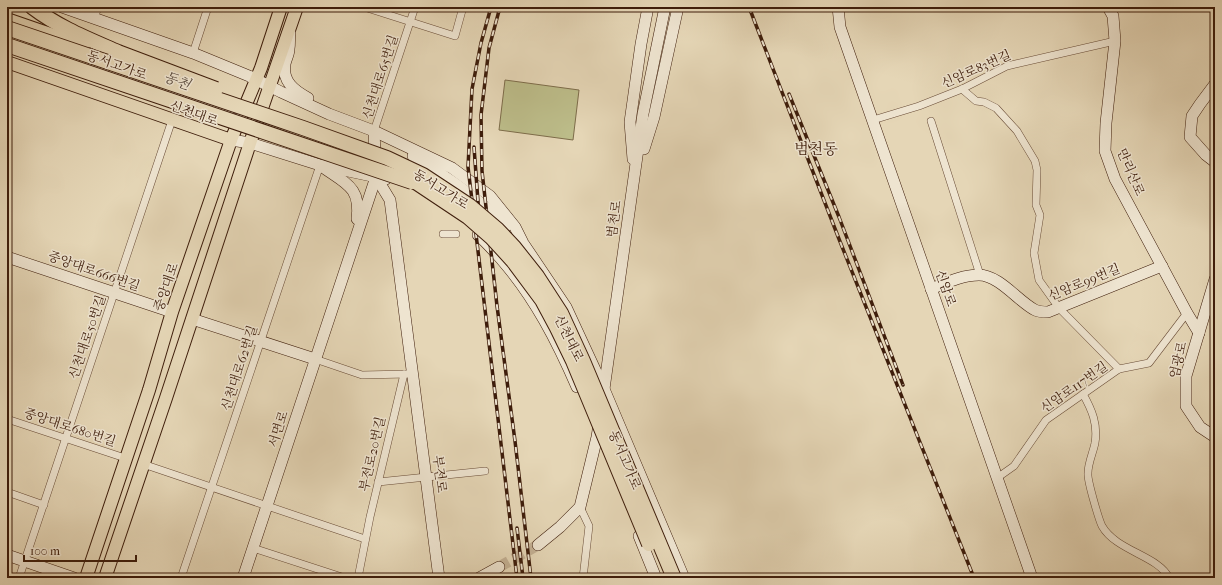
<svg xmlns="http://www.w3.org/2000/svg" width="1222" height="585" font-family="'IM FELL French Canon','Noto Serif KR',serif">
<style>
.green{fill:#bcbc89;stroke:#7d6c4a}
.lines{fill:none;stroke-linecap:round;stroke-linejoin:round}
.secondary-tunnel{stroke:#c4b194;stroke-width:11;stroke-dasharray:11 5.5;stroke-linecap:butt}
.street-casing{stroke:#684b36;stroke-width:8}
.secondary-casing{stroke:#3e1d0b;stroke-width:12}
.primary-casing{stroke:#3e1d0b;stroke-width:14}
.highway-casing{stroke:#3e1d0b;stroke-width:16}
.street{stroke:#eee4d0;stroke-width:7}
.secondary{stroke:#eee4d0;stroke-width:11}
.primary{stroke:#e5d6b6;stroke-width:12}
.highway{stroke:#e5d6b6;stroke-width:14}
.rail-casing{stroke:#3e1d0b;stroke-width:3.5}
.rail{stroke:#eee4d0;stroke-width:2;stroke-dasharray:6;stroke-linecap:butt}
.highway-bridge-casing{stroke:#3e1d0b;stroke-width:16;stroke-linecap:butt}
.highway-bridge{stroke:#e5d6b6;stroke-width:14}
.labels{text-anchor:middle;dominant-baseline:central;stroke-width:3;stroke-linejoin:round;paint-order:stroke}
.street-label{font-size:13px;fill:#3e1d0b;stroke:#eee4d0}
.water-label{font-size:14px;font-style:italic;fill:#5a4b3f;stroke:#eee4d0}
.quarter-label{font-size:15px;fill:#3e1d0b;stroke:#eee4d0}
</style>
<rect width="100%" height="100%" fill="#e5d6b6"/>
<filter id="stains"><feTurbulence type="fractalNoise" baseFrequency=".005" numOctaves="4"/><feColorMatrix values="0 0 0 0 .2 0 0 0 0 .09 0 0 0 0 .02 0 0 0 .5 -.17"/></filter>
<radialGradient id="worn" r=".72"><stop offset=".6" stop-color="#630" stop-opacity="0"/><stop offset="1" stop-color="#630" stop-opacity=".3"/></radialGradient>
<!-- green -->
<path class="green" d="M505 80 579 90 573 140 499 130Z"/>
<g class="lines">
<!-- secondary-tunnel -->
<path class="secondary-tunnel" d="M499 567 538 545"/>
<!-- street casing -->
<g class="street-casing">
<g id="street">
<path d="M364 7 455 36 463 7"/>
<path d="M94 19 98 7"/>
<path d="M193 53 208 7"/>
<path d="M962 89 976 101 984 102 996 108 1017 131 1035 161 1037 170 1036 205 1040 215 1034 253 1039 280 1059 308 1119 369"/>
<path d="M873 120 919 106 962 89 1007 66 1115 41"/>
<path d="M931 121 980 275"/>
<path d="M374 131 415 7"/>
<path d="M443 234H456"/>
<path d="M315 359 362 375 407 374"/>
<path d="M1083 394C1092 410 1098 424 1095 443 1093 453 1088 463 1088 473 1087 480 1099 520 1102 526 1116 551 1159 556 1169 578"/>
<path d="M7 419 125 458"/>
<path d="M143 464 365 539"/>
<path d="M997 478 1014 466 1046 420 1119 369 1149 363 1187 313"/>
<path d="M378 482 485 471"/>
<path d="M7 492 44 505"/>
<path d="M580 507 589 526 583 578"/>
<path d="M253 548 345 578"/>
<path d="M19 578 172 120"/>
<path d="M181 578 320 165"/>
<path d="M358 578 370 517 404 374"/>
</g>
</g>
<!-- secondary casing -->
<g class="secondary-casing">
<g id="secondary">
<path d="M62 7 193 53 249 76 281 92 329 114 374 131 452 168 490 196 515 227 523 243 566 307 604 389 684 578"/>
<path d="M838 7 840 27 1032 578"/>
<path d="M1108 7 1113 16 1115 41 1106 123 1105 151 1115 179 1187 313 1199 333"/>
<path d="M290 33C289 38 290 44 289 49 289 54 286 59 285 64 282 82 295 91 308 98"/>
<path d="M1215 84 1200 104 1192 116 1190 137 1206 155 1215 162"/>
<path d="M231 140 250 143 320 165 386 179"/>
<path d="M644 149 654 117 678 7"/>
<path d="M413 156C446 177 479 198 506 226"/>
<path d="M633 159 630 122 641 44 648 7"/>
<path d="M324 168C347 184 361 188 357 219"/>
<path d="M376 177 390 200 439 578"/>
<path d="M478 235C487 243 494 251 502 260 535 298 557 341 577 387"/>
<path d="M7 257 172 312"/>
<path d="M1215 279 1186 376V406L1200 427 1215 437"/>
<path d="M931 289C946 283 962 275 979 275 999 275 1019 302 1035 310 1039 312 1044 312 1048 312L1162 266"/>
<path d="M192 319 315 359"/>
<path d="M604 389 643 114 665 7"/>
<path d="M639 536 656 578"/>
<path d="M538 545 560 527 580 507 597 437 599 424"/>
<path d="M7 555 74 578"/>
<path d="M243 578 376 177 374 131"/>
<path d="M479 578 499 567"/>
</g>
</g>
<!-- primary casing -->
<g class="primary-casing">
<g id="primary">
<path d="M7 62 231 140"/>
<path d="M86 578 149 390 172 312 231 140 261 68 281 7"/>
<path d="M105 578 166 398 250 143 297 7"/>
</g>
</g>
<!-- highway casing -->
<g class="highway-casing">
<g id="highway">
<path d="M32 7C60 28 86 38 118 52"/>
<path d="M7 20 65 40 83 50"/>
</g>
</g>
<!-- street -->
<use href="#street" class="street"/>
<!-- secondary -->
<use href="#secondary" class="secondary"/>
<!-- primary -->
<use href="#primary" class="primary"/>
<!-- highway -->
<use href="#highway" class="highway"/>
<!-- rail casing -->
<g class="rail-casing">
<g id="rail">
<path d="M491 7 481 43 472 89 468 167 517 578"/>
<path d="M500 7 489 48 481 115 482 171 497 306 515 441 531 578"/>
<path d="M749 7 839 239 974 578"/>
<path d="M789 94 839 217 903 385"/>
<path d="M474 147 480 229"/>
<path d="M517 528 523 578"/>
</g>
</g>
<!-- rail -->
<use href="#rail" class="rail"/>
<!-- highway-bridge casing -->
<g class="highway-bridge-casing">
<g id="highway-bridge">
<path d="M7 28 303 128 387 158 423 175 470 206 497 229 514 247 537 276 561 313 583 361 674 578"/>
<path d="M7 45 412 182"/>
<path d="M118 52 216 89"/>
<path d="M405 177 417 183 468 217 492 238 513 261 542 300 557 328 573 361 649 544"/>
</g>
</g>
<!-- highway-bridge -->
<use href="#highway-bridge" class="highway-bridge"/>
</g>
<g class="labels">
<!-- street labels -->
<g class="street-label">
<text transform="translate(117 65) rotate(19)">동서고가로</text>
<text transform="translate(976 69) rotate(-24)">신암로83번길</text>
<text transform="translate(380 77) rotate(-72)">신천대로65번길</text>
<text transform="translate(194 113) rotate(20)">신천대로</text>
<text transform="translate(1131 172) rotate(67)">만리산로</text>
<text transform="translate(441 189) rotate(32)">동서고가로</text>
<text transform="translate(614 219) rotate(-82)">범천로</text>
<text transform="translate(94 271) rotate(19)">중앙대로666번길</text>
<text transform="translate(1084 282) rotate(-22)">신암로99번길</text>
<text transform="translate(166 287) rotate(-71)">중앙대로</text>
<text transform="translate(946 288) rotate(71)">신암로</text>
<text transform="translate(87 337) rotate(-71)">신천대로50번길</text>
<text transform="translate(569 338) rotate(64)">신천대로</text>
<text transform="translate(1178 360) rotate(-77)">엄광로</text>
<text transform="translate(239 368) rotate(-72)">신천대로62번길</text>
<text transform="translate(1074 387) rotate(-35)">신암로117번길</text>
<text transform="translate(70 427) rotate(18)">중앙대로680번길</text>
<text transform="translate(278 429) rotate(-72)">서면로</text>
<text transform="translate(372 454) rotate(-77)">부전로20번길</text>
<text transform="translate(625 460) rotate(67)">동서고가로</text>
<text transform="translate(440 474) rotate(83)">부전로</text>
</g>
<!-- water labels -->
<g class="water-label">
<text transform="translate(177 81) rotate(20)">동천</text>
</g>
<!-- quarter labels -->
<g class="quarter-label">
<text x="816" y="149">범천동</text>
</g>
</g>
<!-- margin -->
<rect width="1222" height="585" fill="none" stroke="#e5d6b6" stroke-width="24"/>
<rect x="8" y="8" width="1206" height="569" fill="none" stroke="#3e1d0b" stroke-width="2"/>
<rect x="12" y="12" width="1198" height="561" fill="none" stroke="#3e1d0b"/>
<!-- scale -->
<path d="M24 555v6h112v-6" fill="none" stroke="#3e1d0b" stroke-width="2"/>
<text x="30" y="555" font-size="12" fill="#3e1d0b" stroke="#eee4d0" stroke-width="3" paint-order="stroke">100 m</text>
<rect width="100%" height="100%" filter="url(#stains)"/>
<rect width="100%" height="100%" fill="url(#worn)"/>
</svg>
